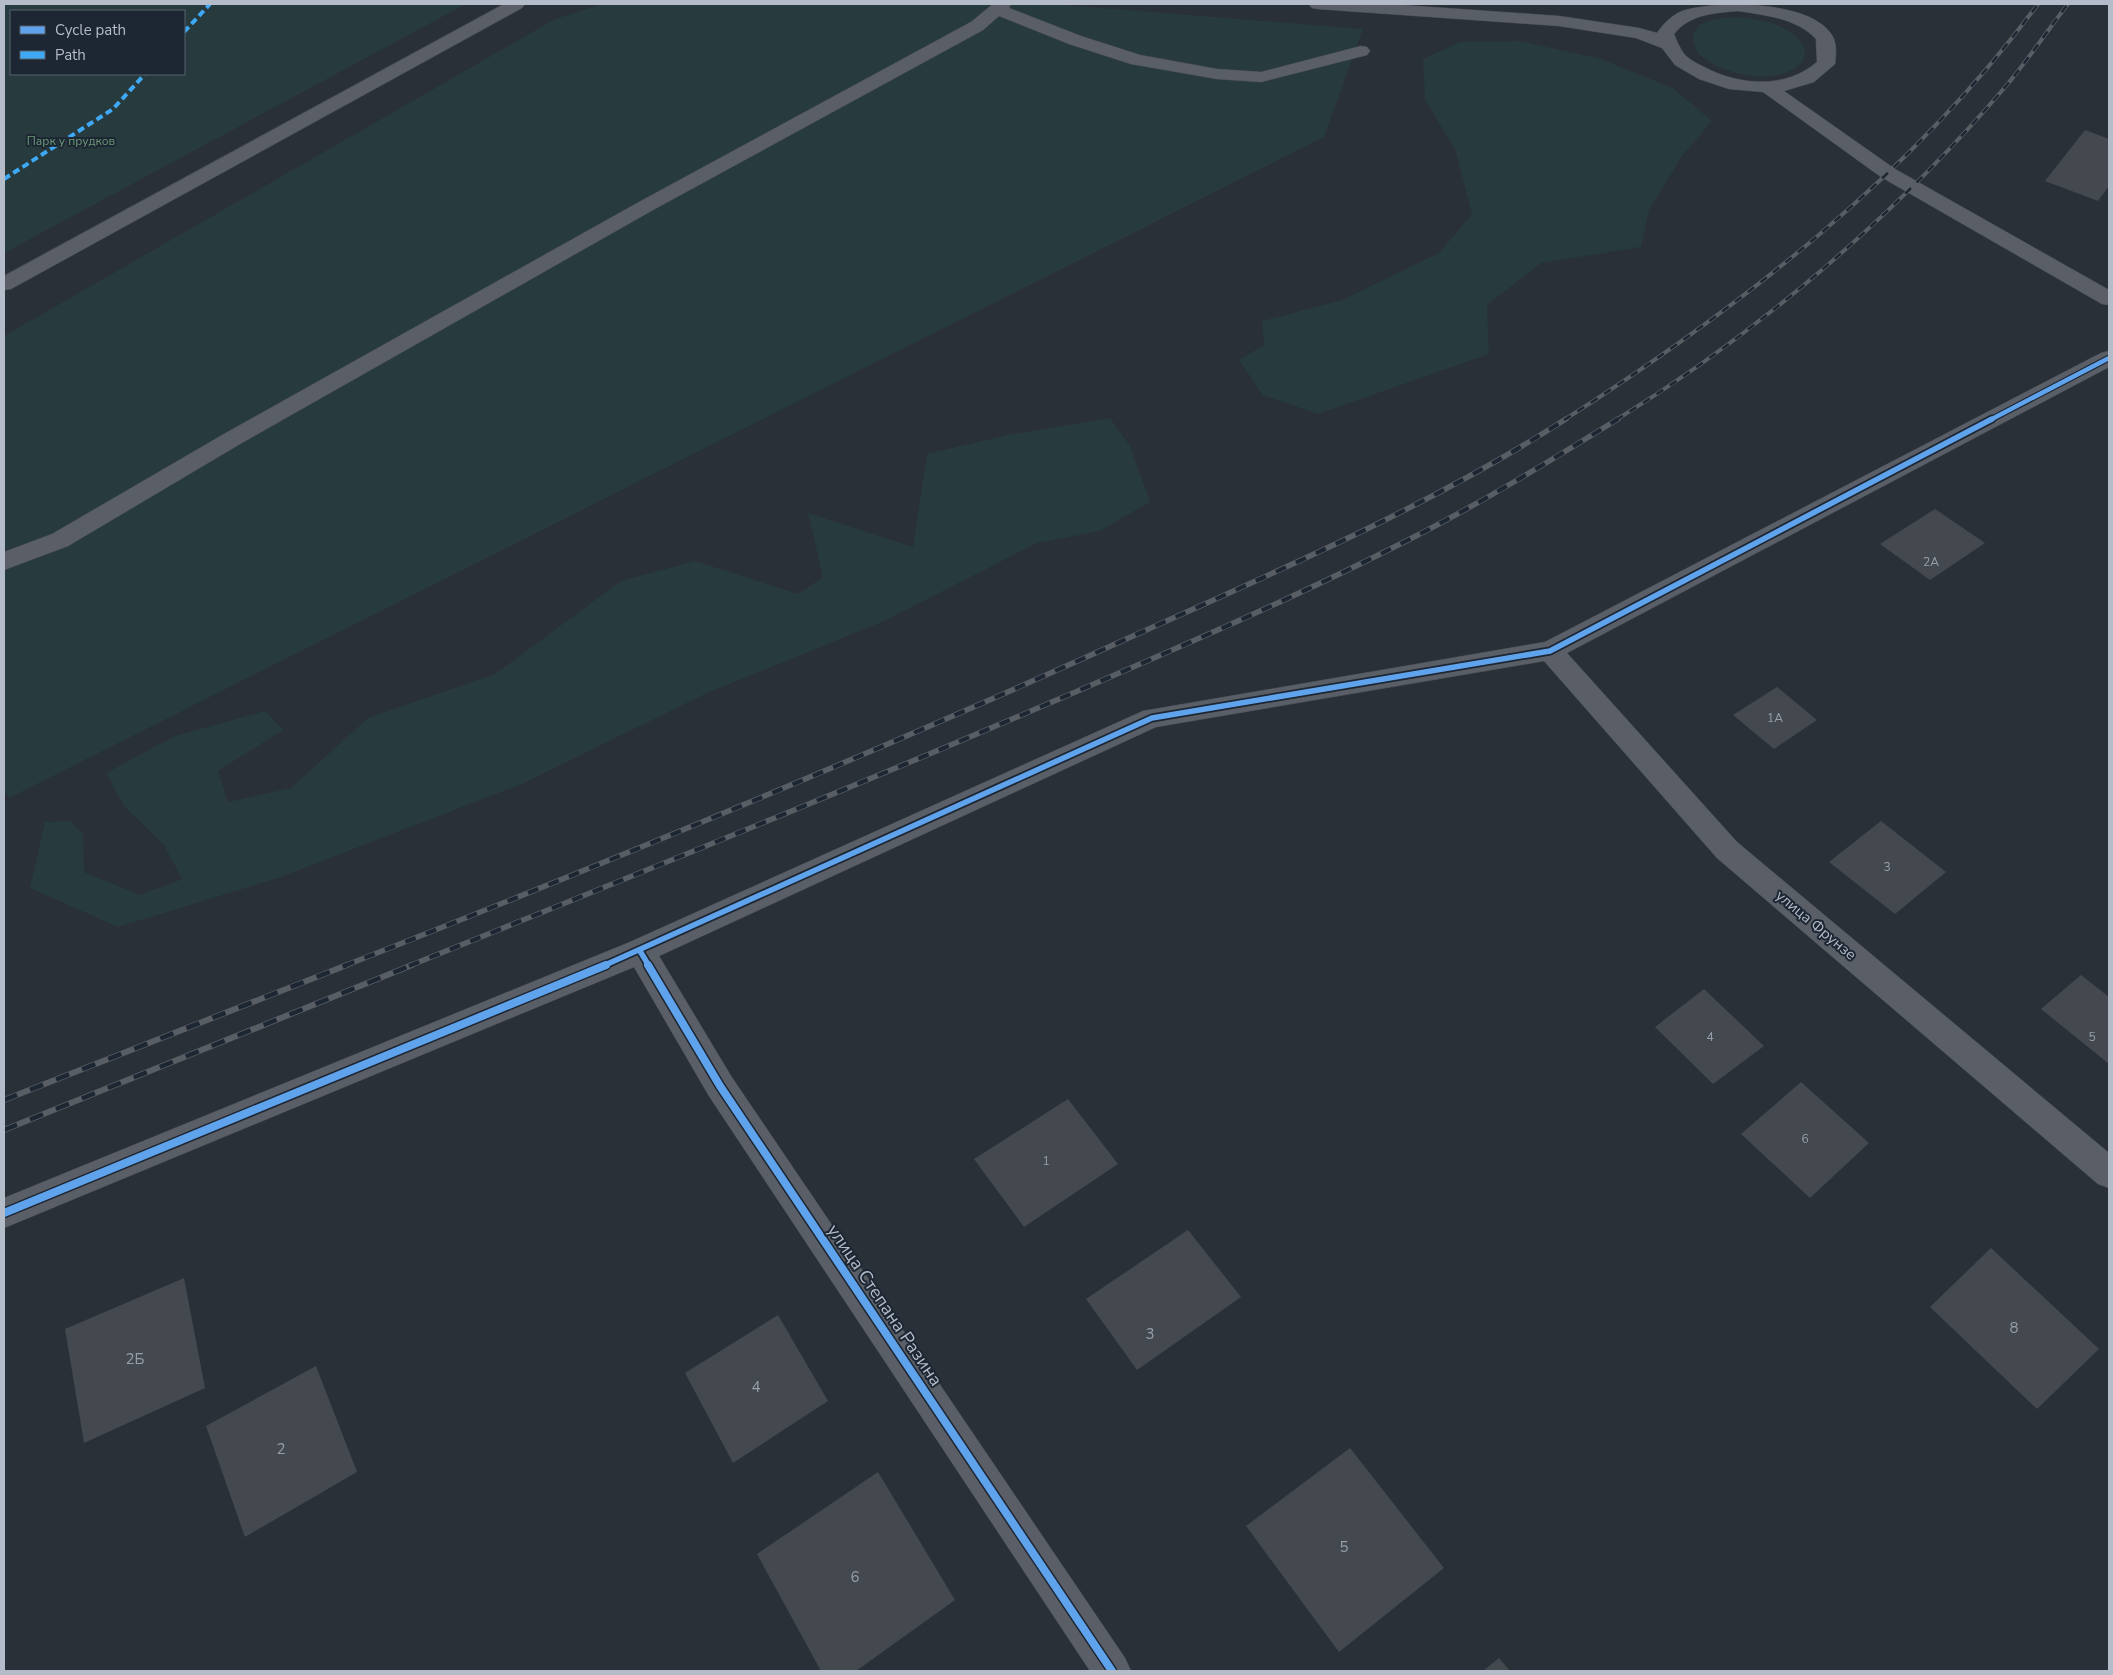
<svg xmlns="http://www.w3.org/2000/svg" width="2113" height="1675" font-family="'Nunito Sans',sans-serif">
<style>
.green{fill:#273a3e;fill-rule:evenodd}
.building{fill:#444950}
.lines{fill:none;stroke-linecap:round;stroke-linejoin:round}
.minor-casing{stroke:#484c53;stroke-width:1}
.minor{fill:#5a5e66;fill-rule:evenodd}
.rail-far2-casing{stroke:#595d64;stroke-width:4}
.rail-far1-casing{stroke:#595d64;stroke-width:5.5}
.rail-casing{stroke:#595d64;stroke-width:6}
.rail-far2{stroke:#1d2633;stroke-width:2.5;stroke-dasharray:8;stroke-linecap:butt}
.rail-far1{stroke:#1d2633;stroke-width:4;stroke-dasharray:11;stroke-linecap:butt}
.rail{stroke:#1d2633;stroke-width:4.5;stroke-dasharray:14;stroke-linecap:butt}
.quiet{stroke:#3fa9f5;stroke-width:4;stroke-dasharray:7 4;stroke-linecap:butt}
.cycleway-far2-casing{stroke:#1d2633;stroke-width:7}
.cycleway-far1-casing{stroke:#1d2633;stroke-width:9}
.cycleway-casing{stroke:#1d2633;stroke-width:11}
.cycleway-far2{stroke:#60a3ed;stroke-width:4.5}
.cycleway-far1{stroke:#60a3ed;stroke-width:5.5}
.cycleway{stroke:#60a3ed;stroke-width:8}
.labels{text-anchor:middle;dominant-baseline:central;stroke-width:4;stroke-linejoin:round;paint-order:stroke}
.far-park-label{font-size:12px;fill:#6b9a76;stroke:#1d2633}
.number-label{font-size:12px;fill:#989fab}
.street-label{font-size:15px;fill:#b4bcc9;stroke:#1d2633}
.near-number-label{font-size:15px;fill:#989fab}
.near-street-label{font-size:18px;fill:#b4bcc9;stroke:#1d2633}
</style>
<rect width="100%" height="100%" fill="#2a3038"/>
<!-- green -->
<g class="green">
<path d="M4 4H466L4 253ZM11 11H184V74H11Z"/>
<path d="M603 4H1054L1363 29 1324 137 9 798 4 792V336L555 19Z"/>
<path d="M1733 17C1751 18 1769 20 1785 29 1816 45 1809 69 1777 75 1754 79 1725 73 1707 60 1693 51 1686 33 1703 23 1712 19 1723 18 1733 17Z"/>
<path d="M1519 41 1601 59 1673 88 1712 121 1682 156 1649 210 1641 247 1541 263 1487 305 1489 354 1318 414 1263 395 1239 360 1264 345 1262 321 1342 300 1439 253 1472 214 1455 149 1425 100 1423 59 1460 42Z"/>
<path d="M1110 418 1130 446 1150 502 1100 531 1037 543 882 622 707 693 522 784 278 878 118 927 30 888 45 822 70 821 83 834 84 872 140 895 182 879 164 845 124 806 106 773 175 736 265 711 283 730 218 771 228 802 291 788 368 718 495 674 621 581 695 561 798 594 823 577 808 513 913 547 927 454 1008 435Z"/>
</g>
<!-- building -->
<g class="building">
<path d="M2085 130 2109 139V186L2098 201 2045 181Z"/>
<path d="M1935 509 1985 543 1930 580 1880 544Z"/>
<path d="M1777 687 1817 720 1774 749 1733 715Z"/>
<path d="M1881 821 1946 872 1895 914 1829 862Z"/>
<path d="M2081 975 2109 997V1064L2041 1009Z"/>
<path d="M1704 989 1764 1046 1713 1084 1655 1027Z"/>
<path d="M1801 1082 1869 1143 1810 1198 1741 1134Z"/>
<path d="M1068 1099 1118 1164 1024 1227 974 1159Z"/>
<path d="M1188 1230 1241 1297 1137 1370 1086 1299Z"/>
<path d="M1991 1248 2099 1349 2037 1409 1930 1307Z"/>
<path d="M184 1278 205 1388 84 1443 65 1329Z"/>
<path d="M778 1315 828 1401 733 1463 685 1373Z"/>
<path d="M316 1366 357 1472 245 1537 206 1426Z"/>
<path d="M1350 1448 1444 1568 1339 1652 1246 1526Z"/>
<path d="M878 1472 955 1600 856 1671H821L757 1554Z"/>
<path d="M1499 1658 1510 1671H1483Z"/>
</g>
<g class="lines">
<!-- minor casing -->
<g class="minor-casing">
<g id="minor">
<path d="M504 4H525L522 8 11 289 4 290V276Z"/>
<path d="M993 4H1011L1009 8 1081 36 1140 55 1217 69 1261 72 1361 46 1367 47 1370 51 1367 55 1261 82 1217 79 1131 64 1069 44 999 16 983 30 653 210 240 444 68 546 4 570V552L52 534 224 434 639 202 971 22Z"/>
<path d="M1309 4H1388L1559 16 1639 28 1657 33C1663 24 1671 16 1682 11 1716 0 1814 0 1833 37 1837 45 1836 55 1835 64L1814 82 1784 91 1895 169 2109 290V305L2102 304 1881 177 1763 92 1729 89 1699 79 1675 65 1662 48 1636 38 1559 26 1318 9 1312 8ZM1738 11C1764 15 1797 18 1816 39L1817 62C1786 89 1740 86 1704 67 1698 64 1690 60 1685 55 1680 49 1677 41 1674 34 1690 14 1714 13 1738 11Z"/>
<path d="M2109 351V367L1567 653 1737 842 2109 1153V1188L2098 1184 1717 858 1544 661 1156 727 659 956 731 1076 1125 1658 1131 1671H1090L709 1096 634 967 4 1228V1198L630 942 1143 711 1545 642 2101 353Z"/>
</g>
</g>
<!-- minor -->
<use href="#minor" class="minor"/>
<!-- rail-far2 casing -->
<g class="rail-far2-casing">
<g id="rail-far2">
<path d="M1564 420C1741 307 1912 175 2038 4"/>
<path d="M1616 420C1761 331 1896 215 2006 86 2028 60 2047 31 2068 4"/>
</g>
</g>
<!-- rail-far1 casing -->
<g class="rail-far1-casing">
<g id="rail-far1">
<path d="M344 966C609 862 873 754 1133 636 1280 570 1430 506 1566 419"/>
<path d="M409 966C622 880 835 795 1045 705 1168 652 1291 600 1410 539 1481 503 1550 461 1618 419"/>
</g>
</g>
<!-- rail casing -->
<g class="rail-casing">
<g id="rail">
<path d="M4 1100 347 965"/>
<path d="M4 1130 412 965"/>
</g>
</g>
<!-- rail-far2 -->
<use href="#rail-far2" class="rail-far2"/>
<!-- rail-far1 -->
<use href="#rail-far1" class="rail-far1"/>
<!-- rail -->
<use href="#rail" class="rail"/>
<!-- quiet -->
<g class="quiet">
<path d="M184 32 210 4"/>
<path d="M4 179 113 109 145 74"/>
</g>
<!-- cycleway-far2 casing -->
<g class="cycleway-far2-casing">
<path id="cycleway-far2" d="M1990 420 2109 358"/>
</g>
<!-- cycleway-far1 casing -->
<g class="cycleway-far1-casing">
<g id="cycleway-far1">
<path d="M640 951 649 966"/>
<path d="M603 966 1152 718 1550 651 1992 419"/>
</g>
</g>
<!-- cycleway casing -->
<g class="cycleway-casing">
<g id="cycleway">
<path d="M648 965 720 1086 1112 1671"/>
<path d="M4 1213 606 965"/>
</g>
</g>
<!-- cycleway-far2 -->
<use href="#cycleway-far2" class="cycleway-far2"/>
<!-- cycleway-far1 -->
<use href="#cycleway-far1" class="cycleway-far1"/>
<!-- cycleway -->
<use href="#cycleway" class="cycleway"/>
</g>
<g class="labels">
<!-- far-park labels -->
<g class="far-park-label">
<text x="71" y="141">Парк у прудков</text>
</g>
<!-- number labels -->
<g class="number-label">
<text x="1931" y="562">2А</text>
<text x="1775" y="718">1А</text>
<text x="1887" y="867">3</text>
<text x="1710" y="1037">4</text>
<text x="2092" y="1037">5</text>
<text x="1805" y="1139">6</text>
<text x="1046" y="1161">1</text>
</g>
<!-- street labels -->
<g class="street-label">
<text transform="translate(1816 925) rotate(40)">улица Фрунзе</text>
</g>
<!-- near-number labels -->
<g class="near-number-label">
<text x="2014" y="1328">8</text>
<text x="1150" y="1334">3</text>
<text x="135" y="1359">2Б</text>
<text x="756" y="1387">4</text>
<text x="281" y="1449">2</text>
<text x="1344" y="1547">5</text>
<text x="855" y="1577">6</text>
</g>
<!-- near-street labels -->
<g class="near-street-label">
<text transform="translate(885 1305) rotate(56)">улица Степана Разина</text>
</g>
</g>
<!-- border -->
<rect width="2113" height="1675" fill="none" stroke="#b4bcc9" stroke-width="10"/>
<!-- legend -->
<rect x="10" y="10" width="175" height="65" fill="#1d2633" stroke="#59626f"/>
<rect x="20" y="26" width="25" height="8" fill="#60a3ed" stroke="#59626f"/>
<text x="55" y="35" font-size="15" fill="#b4bcc9">Cycle path</text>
<rect x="20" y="51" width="25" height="8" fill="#3fa9f5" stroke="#59626f"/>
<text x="55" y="60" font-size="15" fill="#b4bcc9">Path</text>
</svg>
